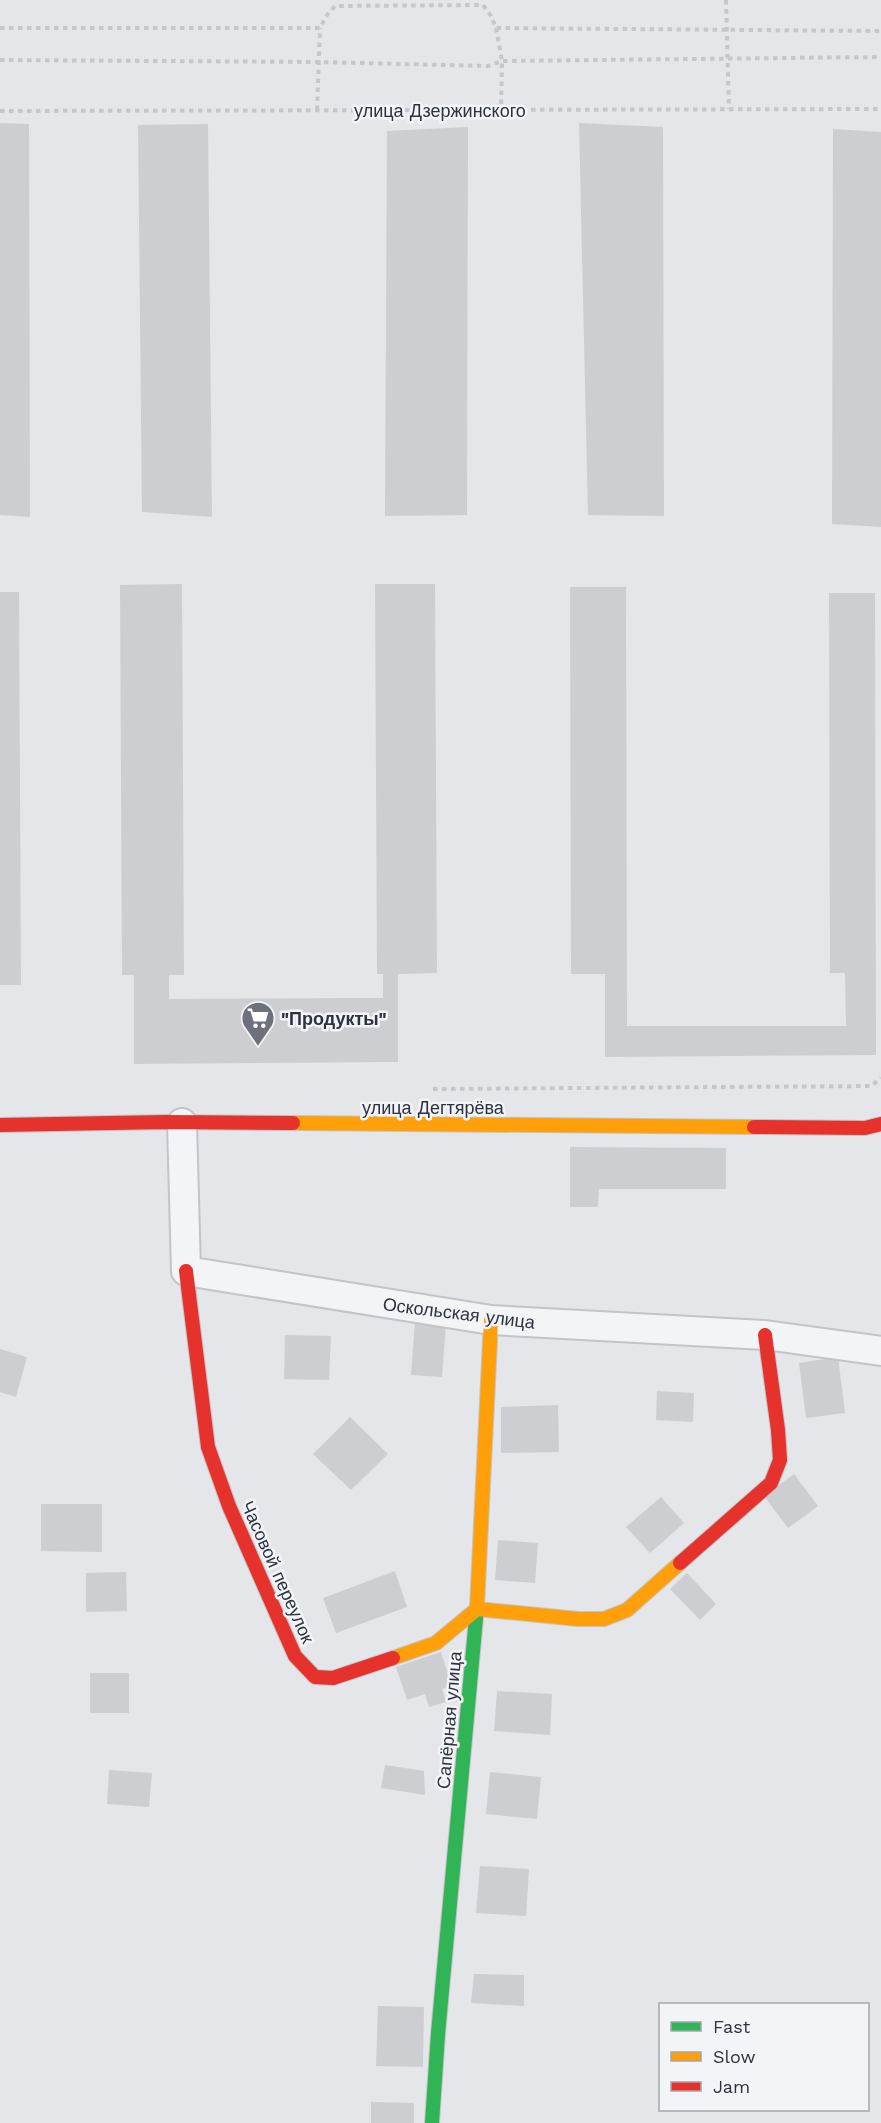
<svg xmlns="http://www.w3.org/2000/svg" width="881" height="2123" font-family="'Work Sans',sans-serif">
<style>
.building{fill:#cdced1}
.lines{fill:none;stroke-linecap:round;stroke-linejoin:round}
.street-casing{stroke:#c2c4c7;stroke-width:32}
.fast-casing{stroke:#c2c4c7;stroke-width:16}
.slow-casing{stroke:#c2c4c7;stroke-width:16}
.jam-casing{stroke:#c2c4c7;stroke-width:16}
.path{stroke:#c5c7ca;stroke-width:4;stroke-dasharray:4.5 4.5;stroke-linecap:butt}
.street{stroke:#f3f4f5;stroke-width:28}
.fast{stroke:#30b455;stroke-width:14}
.slow{stroke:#ff9f0a;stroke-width:14}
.jam{stroke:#e5322d;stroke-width:14}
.labels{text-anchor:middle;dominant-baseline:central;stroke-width:5;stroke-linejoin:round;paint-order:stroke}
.street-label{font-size:18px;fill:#2c3240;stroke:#f2f4f7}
.poi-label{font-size:18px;font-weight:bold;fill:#2c3240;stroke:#f2f4f7;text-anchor:start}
</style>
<rect width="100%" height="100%" fill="#e4e6e9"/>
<!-- building -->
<g class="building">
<path d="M0 123 29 124 30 517 0 515Z"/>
<path d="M579 123 663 127 664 516 588 515Z"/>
<path d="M208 124 212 517 142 512 138 125Z"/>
<path d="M468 127 467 515 385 516 387 131Z"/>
<path d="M833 129 881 132V527L832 524Z"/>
<path d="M182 584 184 975H169V999L383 998V974H377L375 584H435L437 973 398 974V1062L134 1064V975H122L120 585Z"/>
<path d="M570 587H626L627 1026H846L845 973H830L829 593H875L876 1055 605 1057V974H571Z"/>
<path d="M0 592H19L21 985H0Z"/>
<path d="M570 1147 726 1148V1189H599L598 1207H570Z"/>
<path d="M415 1321 446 1323 442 1377 411 1375Z"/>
<path d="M285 1335 331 1336 329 1380 284 1379Z"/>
<path d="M0 1349 27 1357 16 1397 0 1392Z"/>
<path d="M838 1357 845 1413 806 1418 799 1363Z"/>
<path d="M657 1391 694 1393 693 1422 656 1420Z"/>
<path d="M558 1405 559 1452 501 1453V1407Z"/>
<path d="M350 1417 388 1454 351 1490 313 1454Z"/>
<path d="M794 1474 818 1506 788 1528 764 1496Z"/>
<path d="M661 1497 684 1523 650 1553 626 1527Z"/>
<path d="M41 1504H102V1552L41 1551Z"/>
<path d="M498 1540 538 1543 535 1583 495 1580Z"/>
<path d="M395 1571 407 1607 336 1633 323 1598Z"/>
<path d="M126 1572 127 1611 86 1612V1573Z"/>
<path d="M687 1573 716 1604 700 1620 670 1589Z"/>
<path d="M441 1652 452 1686 442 1689 446 1702 429 1707 425 1694 407 1700 396 1667Z"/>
<rect x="90" y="1673" width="39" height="40"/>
<path d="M497 1691 552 1694 550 1735 494 1731Z"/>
<path d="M385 1765 424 1771 425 1795 381 1788Z"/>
<path d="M109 1770 152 1773 149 1807 107 1804Z"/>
<path d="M490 1772 541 1777 537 1819 486 1814Z"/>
<path d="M480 1866 529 1869 526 1916 476 1913Z"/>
<path d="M474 1974 524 1975V2006L471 2003Z"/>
<path d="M378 2006 424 2007 423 2067 376 2066Z"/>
<path d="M371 2102 414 2103V2123H371Z"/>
</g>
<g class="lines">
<!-- street casing -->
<g class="street-casing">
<path id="street" d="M182 1123 186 1271 491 1320 765 1335 881 1351"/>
</g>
<!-- fast casing -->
<g class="fast-casing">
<path id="fast" d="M432 2123 438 2034 477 1607"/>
</g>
<!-- slow casing -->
<g class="slow-casing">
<g id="slow">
<path d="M293 1123 754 1127"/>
<path d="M477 1607 491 1320"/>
<path d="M393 1658 436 1643 477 1609 578 1619H604L627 1610 680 1563"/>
</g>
</g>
<!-- jam casing -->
<g class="jam-casing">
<g id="jam">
<path d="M0 1125 166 1122 293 1123"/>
<path d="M754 1127 865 1128 881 1124"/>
<path d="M186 1271 208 1447 229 1506 295 1656 315 1677 333 1678 393 1658"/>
<path d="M680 1563 771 1483 780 1460 778 1430 765 1335"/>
</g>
</g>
<!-- path -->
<g class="path">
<path d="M726 0 729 109"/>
<path d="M0 28H320L327 15 335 6 483 5 491 16 496 28 881 31"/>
<path d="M496 28 502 61 501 110"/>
<path d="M0 60 318 62 488 66 502 61 881 57"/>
<path d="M317 110 320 28"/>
<path d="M0 111 881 109"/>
<path d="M433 1089 871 1086 881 1078"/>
</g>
<!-- street -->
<use href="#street" class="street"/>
<!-- fast -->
<use href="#fast" class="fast"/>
<!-- slow -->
<use href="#slow" class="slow"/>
<!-- jam -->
<use href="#jam" class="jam"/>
</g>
<!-- icons -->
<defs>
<g id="supermarket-pin" transform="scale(1.725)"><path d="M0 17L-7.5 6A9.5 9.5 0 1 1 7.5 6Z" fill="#6c717b" stroke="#f2f4f7"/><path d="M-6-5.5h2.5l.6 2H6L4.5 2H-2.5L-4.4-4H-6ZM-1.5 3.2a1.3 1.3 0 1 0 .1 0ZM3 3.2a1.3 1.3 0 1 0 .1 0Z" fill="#fff"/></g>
</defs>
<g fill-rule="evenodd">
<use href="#supermarket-pin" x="258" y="1018"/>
</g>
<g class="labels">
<!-- street labels -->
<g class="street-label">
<text x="440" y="110">улица Дзержинского</text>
<text x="433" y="1107">улица Дегтярёва</text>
<text transform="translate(459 1313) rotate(7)">Оскольская улица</text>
<text transform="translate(278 1572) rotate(66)">Часовой переулок</text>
<text transform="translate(449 1720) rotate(-85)">Сапёрная улица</text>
</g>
<!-- poi labels -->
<g class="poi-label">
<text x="281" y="1018">"Продукты"</text>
</g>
</g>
<!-- legend -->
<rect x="659" y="2003" width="210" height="108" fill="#f2f4f7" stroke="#a3a6ae" stroke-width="1.5"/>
<rect x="671" y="2022" width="30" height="9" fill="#30b455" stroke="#a3a6ae" stroke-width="1.5"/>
<text x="713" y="2033" font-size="18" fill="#2c3240">Fast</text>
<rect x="671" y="2052" width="30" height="9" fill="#ff9f0a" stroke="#a3a6ae" stroke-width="1.5"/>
<text x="713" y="2063" font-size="18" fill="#2c3240">Slow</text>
<rect x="671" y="2082" width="30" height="9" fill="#e5322d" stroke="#a3a6ae" stroke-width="1.5"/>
<text x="713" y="2093" font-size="18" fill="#2c3240">Jam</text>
</svg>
